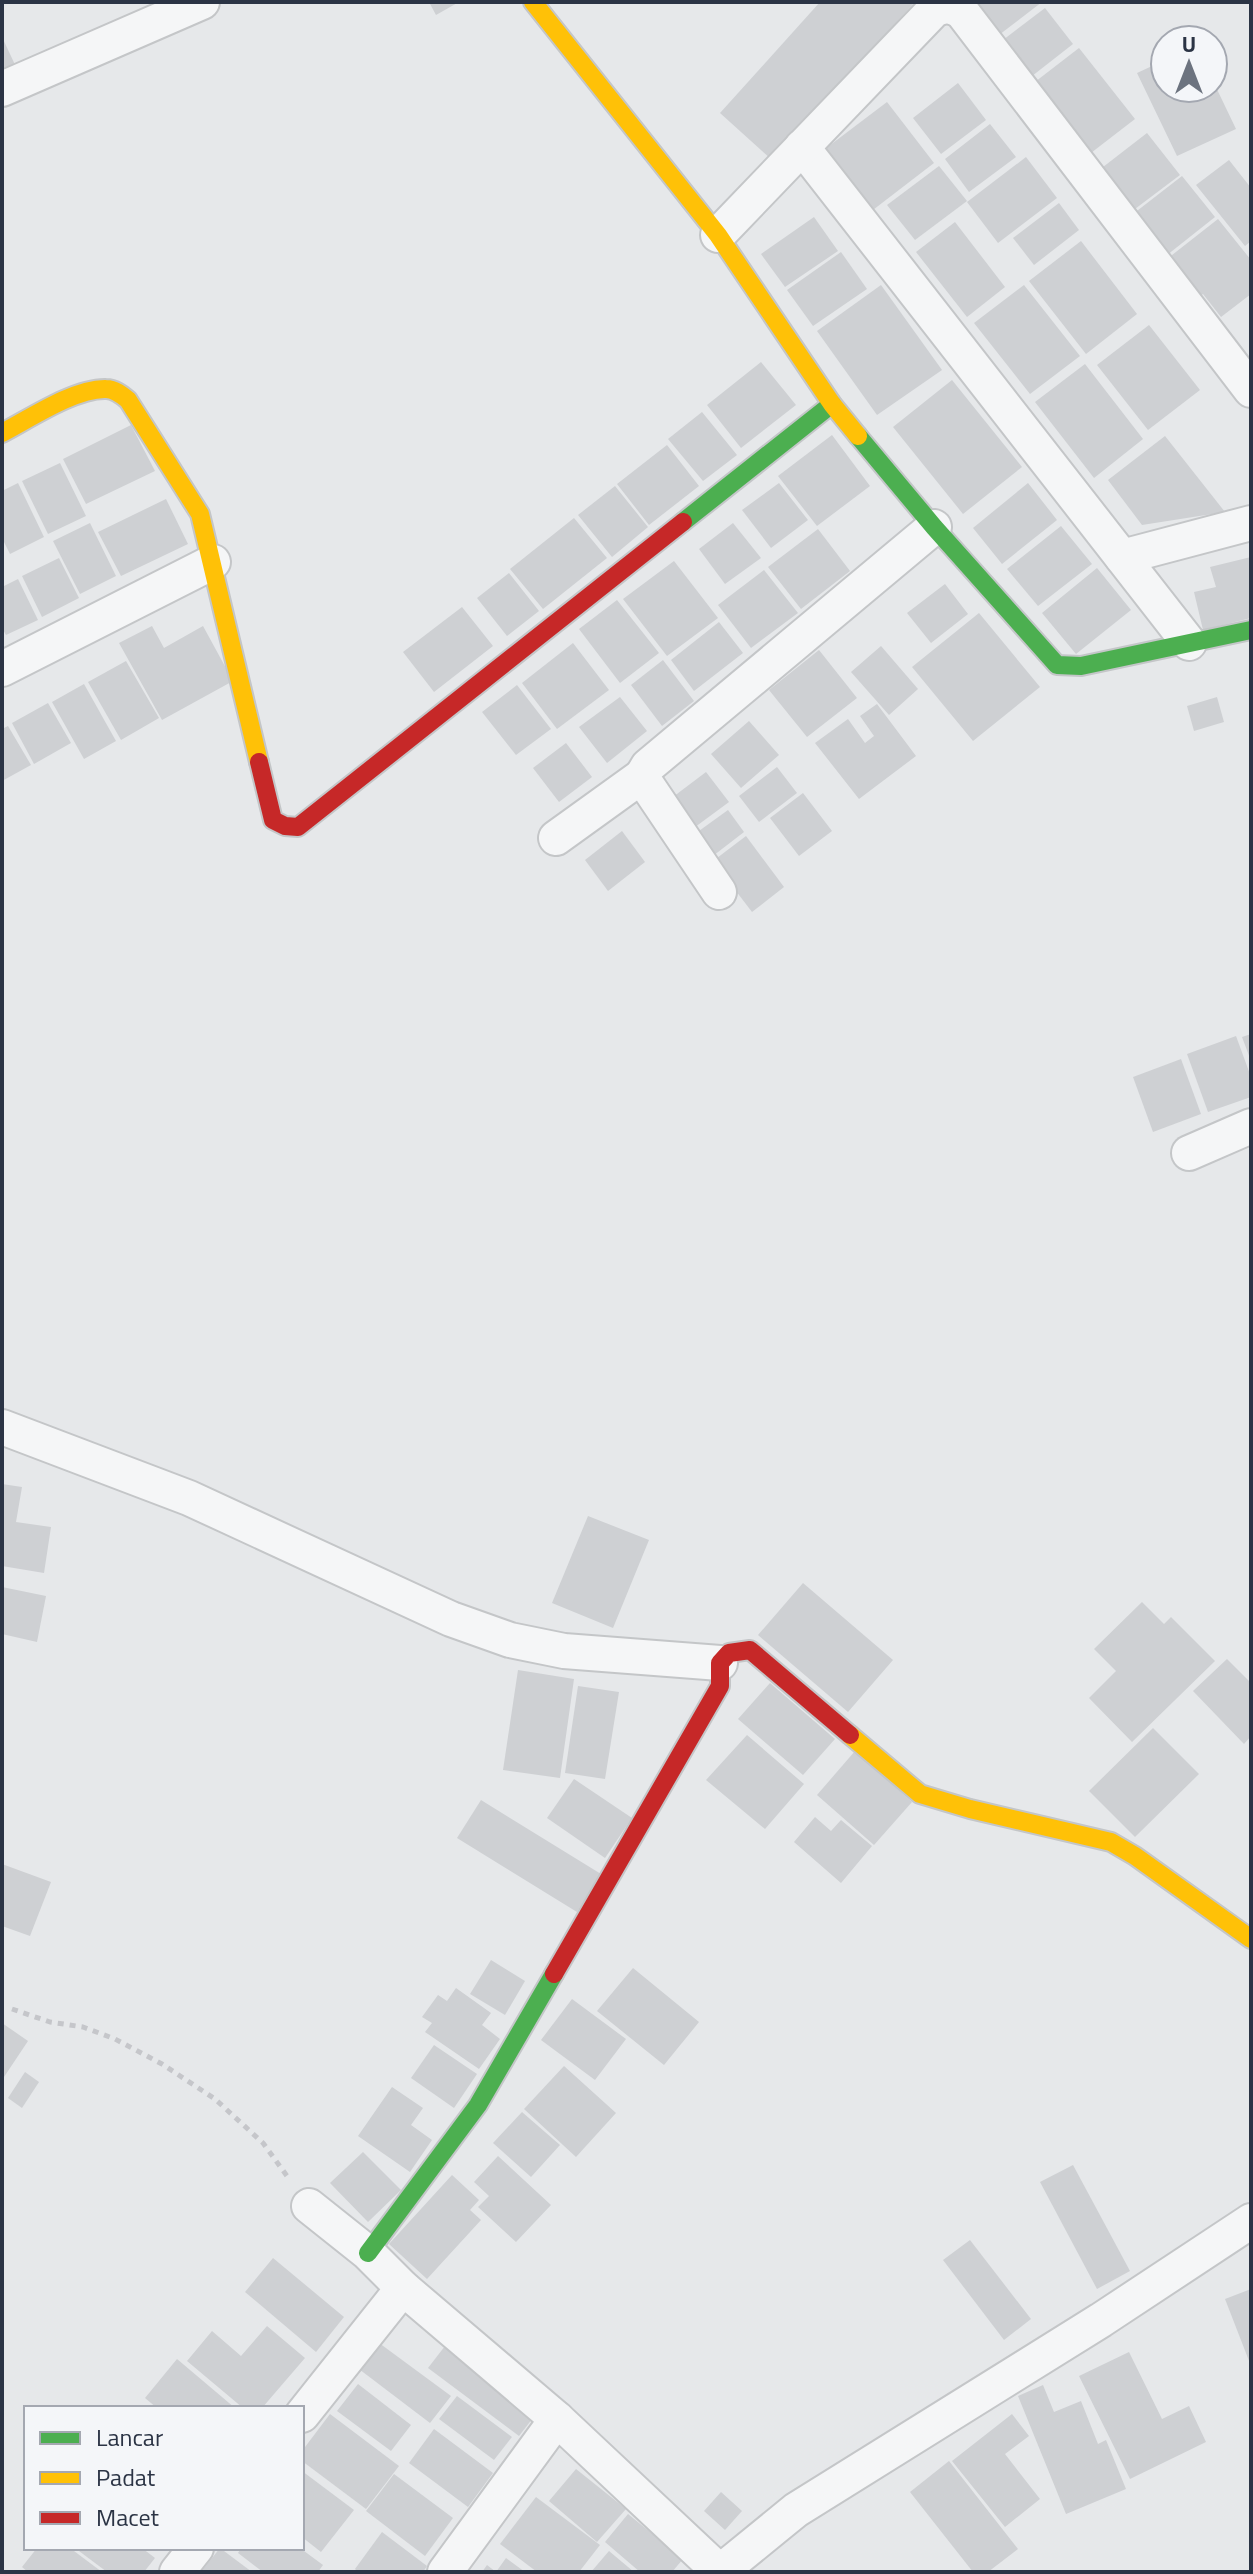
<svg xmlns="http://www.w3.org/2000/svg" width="1253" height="2574" font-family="'Titillium Web',sans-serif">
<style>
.building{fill:#ced0d3}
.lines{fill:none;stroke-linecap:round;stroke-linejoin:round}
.street-casing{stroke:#c4c6c8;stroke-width:38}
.fast-casing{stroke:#c4c6c8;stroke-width:22}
.slow-casing{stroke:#c4c6c8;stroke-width:22}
.jam-casing{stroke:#c4c6c8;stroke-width:22}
.path{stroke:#c5c6ca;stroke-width:5;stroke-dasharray:6 6;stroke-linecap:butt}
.street{stroke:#f5f6f7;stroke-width:34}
.fast{stroke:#4caf50;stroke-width:18}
.slow{stroke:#ffc107;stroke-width:18}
.jam{stroke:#c62828;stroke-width:18}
</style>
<rect width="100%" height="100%" fill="#e6e8ea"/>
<!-- building -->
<g class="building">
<path d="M429 2H459L436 15Z"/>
<path d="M820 2H915L771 159 720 113Z"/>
<path d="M967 2H1042L995 38Z"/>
<path d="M1045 8 1073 44 1027 80 999 43Z"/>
<path d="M2 37 17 69 2 76Z"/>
<path d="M1079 48 1135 119 1087 156 1031 85Z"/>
<path d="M1165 60V88H1213V81L1236 129 1177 156 1137 73Z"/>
<path d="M958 83 986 120 941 154 913 118Z"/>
<path d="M887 102 934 163 869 213 821 152Z"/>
<path d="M990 124 1016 157 969 192 945 159Z"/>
<path d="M1147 133 1180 175 1127 215 1094 174Z"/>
<path d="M1026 157 1057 198 998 243 967 202Z"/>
<path d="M1229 160 1251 188V241L1245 246 1196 185Z"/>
<path d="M939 166 967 201 915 240 887 205Z"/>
<path d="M1182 176 1215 217 1157 263 1124 221Z"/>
<path d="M1059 203 1079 230 1034 265 1013 238Z"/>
<path d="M814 217 838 251 785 287 761 254Z"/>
<path d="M1218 219 1251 260V294L1221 317 1203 294 1198 298 1167 259Z"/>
<path d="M955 222 1005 287 967 317 916 252Z"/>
<path d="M1081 241 1137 314 1086 354 1029 281Z"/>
<path d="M841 252 867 289 813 326 787 290Z"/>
<path d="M881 285 942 370 877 415 817 331Z"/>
<path d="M1024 285 1080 356 1030 394 974 323Z"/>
<path d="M1149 325 1200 390 1148 430 1097 365Z"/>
<path d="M761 362 796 405 741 448 707 405Z"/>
<path d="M1085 364 1143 439 1094 478 1035 402Z"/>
<path d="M952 380 1022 467 963 514 893 427Z"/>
<path d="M702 412 737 455 703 481 668 439Z"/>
<path d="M131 425 155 471 86 504 63 459Z"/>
<path d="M832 435 870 486 817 526 778 476Z"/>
<path d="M1165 436 1225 512 1142 525 1108 480Z"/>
<path d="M667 445 699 486 649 525 617 484Z"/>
<path d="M60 463 86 516 48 534 22 481Z"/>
<path d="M18 483 44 537 10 554 2 538V491Z"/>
<path d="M779 483 808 520 771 548 742 510Z"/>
<path d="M1028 483 1057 520 1002 564 973 528Z"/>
<path d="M615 486 648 527 612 557 578 515Z"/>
<path d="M166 499 188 544 121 576 98 532Z"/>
<path d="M574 518 607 558 543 609 510 569Z"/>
<path d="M90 523 116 576 80 594 53 541Z"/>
<path d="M733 523 761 558 725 584 699 549Z"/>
<path d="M1061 526 1092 564 1038 606 1007 569Z"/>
<path d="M818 529 850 571 801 609 768 567Z"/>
<path d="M1251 557V618L1203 630 1194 592 1216 587 1210 567Z"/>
<path d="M59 558 79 598 42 617 22 576Z"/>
<path d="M674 561 718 618 667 656 623 599Z"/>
<path d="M1097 568 1131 610 1076 654 1042 613Z"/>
<path d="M764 570 798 613 751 648 718 605Z"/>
<path d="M509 573 539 611 507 636 477 598Z"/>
<path d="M18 579 38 620 6 635 2 628V587Z"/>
<path d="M945 584 968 614 931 643 907 613Z"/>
<path d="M617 600 659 653 620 683 579 629Z"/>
<path d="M462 607 493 646 434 692 403 652Z"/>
<path d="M979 613 1040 687 973 741 912 667Z"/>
<path d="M719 622 743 653 694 691 671 660Z"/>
<path d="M152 626 164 648 203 626 233 681 162 720 119 643Z"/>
<path d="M573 643 609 690 557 729 522 683Z"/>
<path d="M881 646 918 689 889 715 851 672Z"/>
<path d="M819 650 857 698 807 737 769 690Z"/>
<path d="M663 660 694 701 662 726 631 685Z"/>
<path d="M126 661 159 718 121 740 88 682Z"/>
<path d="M84 684 116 741 84 759 52 702Z"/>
<path d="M517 685 551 729 516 755 482 712Z"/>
<path d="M620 697 647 731 607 763 579 727Z"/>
<path d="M1217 697 1224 722 1194 731 1187 706Z"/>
<path d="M48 703 71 743 34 764 12 723Z"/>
<path d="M877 704 916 756 859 799 815 743 848 719 865 743 874 736 860 716Z"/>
<path d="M749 721 779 755 741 788 711 754Z"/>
<path d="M8 726 31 765 2 781V729Z"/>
<path d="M566 743 592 777 559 802 533 768Z"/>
<path d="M777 767 797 793 759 822 739 796Z"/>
<path d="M706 772 729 802 687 833 665 803Z"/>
<path d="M803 793 832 831 799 856 770 818Z"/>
<path d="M728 810 744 832 709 859 692 836Z"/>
<path d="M622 831 645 862 608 891 585 860Z"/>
<path d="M746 836 784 887 752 912 713 861Z"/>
<path d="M1251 1034V1061L1242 1037Z"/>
<path d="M1236 1036 1251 1077V1097L1208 1112 1187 1054Z"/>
<path d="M1181 1059 1201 1114 1153 1132 1133 1077Z"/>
<path d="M2 1484 22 1487 16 1522 51 1527 44 1573 2 1566Z"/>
<path d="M588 1516 649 1540 613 1628 552 1603Z"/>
<path d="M803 1583 893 1660 848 1712 758 1635Z"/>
<path d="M2 1587 46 1596 37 1642 2 1634Z"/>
<path d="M1142 1602 1164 1624 1171 1617 1215 1661 1132 1742 1089 1698 1116 1671 1094 1649Z"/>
<path d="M1227 1659 1251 1683V1736L1244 1744 1193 1691Z"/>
<path d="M518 1670 574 1679 560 1778 503 1770Z"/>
<path d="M770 1683 835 1739 803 1775 738 1719Z"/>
<path d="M578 1686 619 1692 605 1779 565 1773Z"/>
<path d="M1153 1728 1199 1774 1135 1837 1089 1791Z"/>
<path d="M747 1735 804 1784 765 1829 706 1780Z"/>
<path d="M855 1751 912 1802 874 1845 817 1795Z"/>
<path d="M574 1779 632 1818 605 1858 547 1818Z"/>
<path d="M481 1800 601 1874 577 1912 457 1838Z"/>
<path d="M815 1817 831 1831 841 1820 872 1846 841 1883 794 1842Z"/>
<path d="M2 1864 51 1882 30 1936 2 1926Z"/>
<path d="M491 1960 525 1981 505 2015 470 1994Z"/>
<path d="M633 1968 699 2022 664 2065 597 2011Z"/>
<path d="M456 1988 491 2013 482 2025 500 2039 479 2069 425 2032 432 2023 422 2017 438 1995 447 2001Z"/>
<path d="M572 1999 626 2039 595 2080 541 2040Z"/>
<path d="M2 2023 28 2041 2 2080Z"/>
<path d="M434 2045 477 2074 454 2108 411 2078Z"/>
<path d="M564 2066 616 2113 576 2157 524 2109Z"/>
<path d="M25 2072 39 2082 22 2108 8 2098Z"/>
<path d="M392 2087 423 2108 411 2125 432 2140 410 2172 358 2136Z"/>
<path d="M522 2112 560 2145 531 2177 493 2143Z"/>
<path d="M363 2152 401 2190 368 2222 330 2183Z"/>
<path d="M498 2156 551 2205 516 2242 478 2207 489 2196 474 2182Z"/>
<path d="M1073 2165 1130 2271 1097 2289 1040 2182Z"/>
<path d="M452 2175 479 2200 470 2210 481 2220 427 2279 389 2244Z"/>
<path d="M970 2240 1031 2319 1004 2340 943 2260Z"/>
<path d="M273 2258 344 2317 316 2352 245 2292Z"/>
<path d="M1251 2289V2366L1225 2299Z"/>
<path d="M267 2326 305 2358 262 2408H243L187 2361 212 2331 241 2356Z"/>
<path d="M375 2340 451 2396 430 2423 355 2366Z"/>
<path d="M445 2346 536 2414 519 2436 428 2368Z"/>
<path d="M1129 2352 1162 2419 1189 2406 1206 2442 1130 2479 1079 2376Z"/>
<path d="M177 2359 235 2408H157L145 2398Z"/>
<path d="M358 2384 411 2425 391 2451 337 2411Z"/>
<path d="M1043 2385 1054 2412 1081 2401 1098 2444 1106 2440 1126 2489 1066 2514 1018 2396Z"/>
<path d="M457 2396 512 2437 494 2460 439 2419Z"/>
<path d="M330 2414 399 2466 366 2509 302 2461V2451Z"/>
<path d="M1012 2414 1029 2436 1005 2454 1040 2499 1005 2527 952 2461Z"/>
<path d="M434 2429 493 2473 468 2507 409 2463Z"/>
<path d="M949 2461 1018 2549 988 2572H973L910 2492Z"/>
<path d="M576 2469 626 2509 597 2542 549 2501Z"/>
<path d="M302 2471 354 2510 321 2552 302 2537Z"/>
<path d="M394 2474 453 2518 425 2556 366 2511Z"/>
<path d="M721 2492 742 2511 725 2530 704 2511Z"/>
<path d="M536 2497 600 2545 579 2572H537L500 2544Z"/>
<path d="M628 2514 683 2559 672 2572H640L605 2542Z"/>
<path d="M382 2532 427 2566 423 2572H358L355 2569Z"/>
<path d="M37 2548H70L102 2572H28L22 2567Z"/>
<path d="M75 2548H142L155 2558 144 2572H107Z"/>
<path d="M220 2548 252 2572H201Z"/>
<path d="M241 2548H300L323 2565 318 2572H263L238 2553Z"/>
<path d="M609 2551 634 2572H591Z"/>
<path d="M506 2558 525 2572H482L487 2565 496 2572Z"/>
</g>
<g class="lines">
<!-- street casing -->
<g class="street-casing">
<g id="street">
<path d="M2 89 202 2"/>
<path d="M802 147 1189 643"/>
<path d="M718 235 934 10C944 5 952 5 962 12L1251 390"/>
<path d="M1122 557 1251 523"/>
<path d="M2 669 213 562"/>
<path d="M556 838 642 776"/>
<path d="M719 892 647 785 642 776 648 766 934 527"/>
<path d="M1189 1153 1251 1126"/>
<path d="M2 1427 189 1498 451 1619 510 1640 564 1651 720 1663"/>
<path d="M309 2206 368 2253 403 2288 557 2419 720 2572"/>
<path d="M302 2415 403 2288"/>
<path d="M177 2572 196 2548"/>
<path d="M445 2572 557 2419"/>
<path d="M720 2572 796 2510 1101 2320 1251 2221"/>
</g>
</g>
<!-- fast casing -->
<g class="fast-casing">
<g id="fast">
<path d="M858 436 934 527 1057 665 1081 666 1251 630"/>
<path d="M683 522 832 404"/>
<path d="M368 2253 478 2105 554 1974"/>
</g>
</g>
<!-- slow casing -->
<g class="slow-casing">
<g id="slow">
<path d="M533 2 718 235 832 404 858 436"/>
<path d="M2 433C29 419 75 388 106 389 115 389 122 395 128 400L200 514 259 762"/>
<path d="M850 1735 920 1794 970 1809 1111 1842 1135 1856 1251 1939"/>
</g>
</g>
<!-- jam casing -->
<g class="jam-casing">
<g id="jam">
<path d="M259 762 273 820 285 826 298 827 683 522"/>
<path d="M554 1974 720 1686V1663L729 1653 750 1650 850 1735"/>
</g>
</g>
<!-- path -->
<path class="path" d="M12 2009 50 2022 83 2027 115 2039 162 2064 215 2099 263 2143 287 2176"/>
<!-- street -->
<use href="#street" class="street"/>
<!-- fast -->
<use href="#fast" class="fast"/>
<!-- slow -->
<use href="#slow" class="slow"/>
<!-- jam -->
<use href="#jam" class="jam"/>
</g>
<!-- border -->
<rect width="1253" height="2574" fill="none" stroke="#2b3445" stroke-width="8"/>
<!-- legend -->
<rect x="24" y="2406" width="280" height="144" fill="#f4f6f9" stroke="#a4a8b1" stroke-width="2"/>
<rect x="40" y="2432" width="40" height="12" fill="#4caf50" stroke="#a4a8b1" stroke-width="2"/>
<text x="96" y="2446" font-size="24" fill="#2b3445">Lancar</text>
<rect x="40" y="2472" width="40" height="12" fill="#ffc107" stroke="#a4a8b1" stroke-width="2"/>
<text x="96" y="2486" font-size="24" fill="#2b3445">Padat</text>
<rect x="40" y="2512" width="40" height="12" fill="#c62828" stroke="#a4a8b1" stroke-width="2"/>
<text x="96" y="2526" font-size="24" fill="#2b3445">Macet</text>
<!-- north arrow -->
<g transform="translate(1189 64)"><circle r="38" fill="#f4f6f9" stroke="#a4a8b1" stroke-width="2"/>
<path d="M0-6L14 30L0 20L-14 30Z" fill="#6c737f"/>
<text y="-12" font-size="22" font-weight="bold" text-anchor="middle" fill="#2b3445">U</text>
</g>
</svg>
